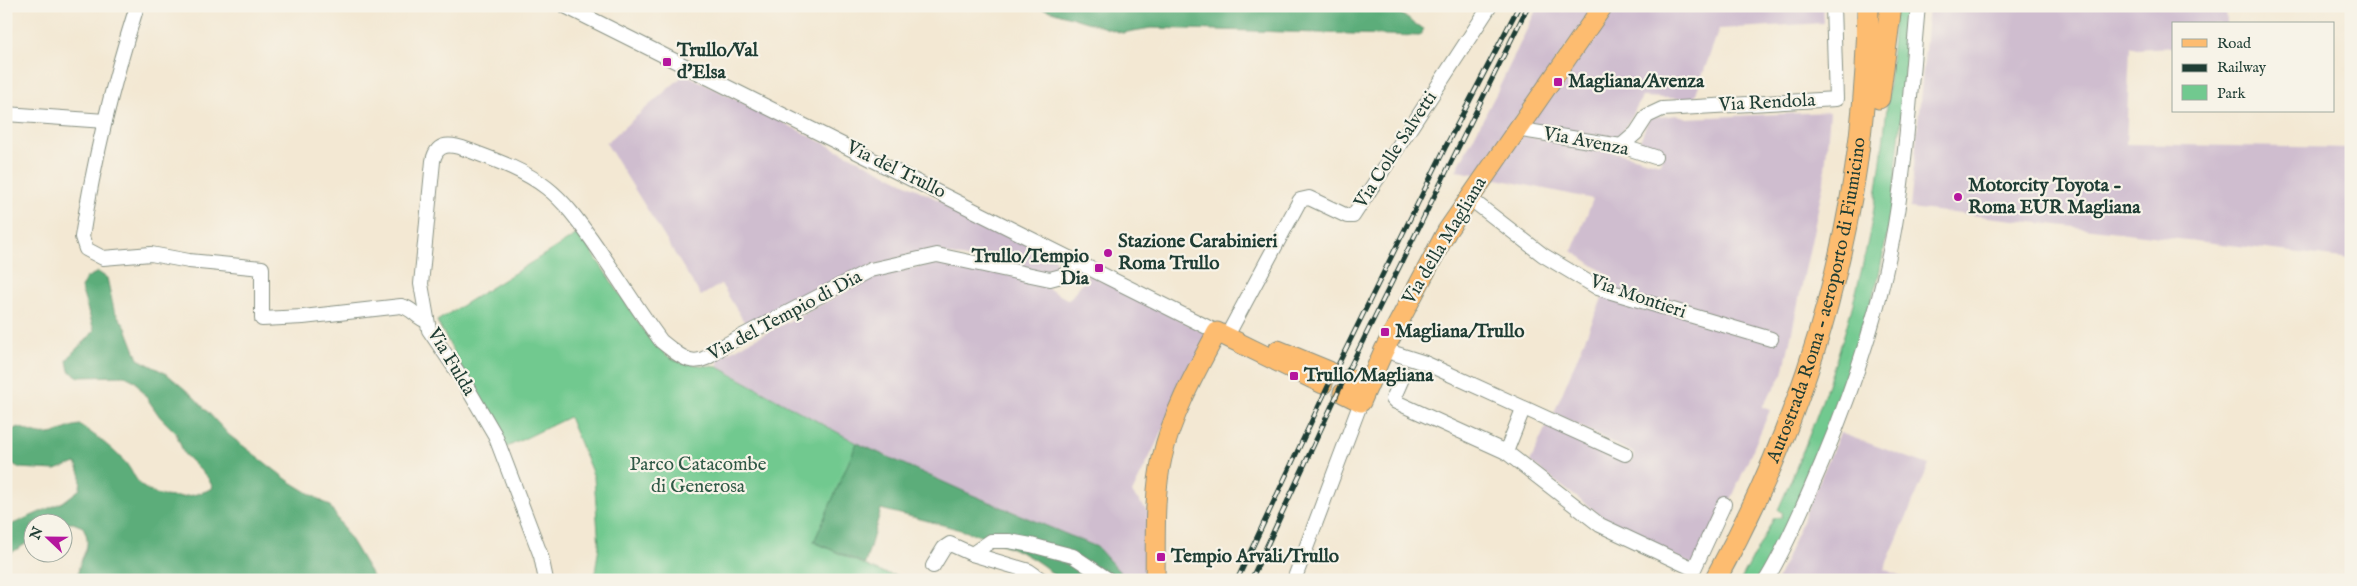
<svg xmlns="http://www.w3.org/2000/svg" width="2357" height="586" font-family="'IM FELL English',serif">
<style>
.industrial{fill:#cfbdcf}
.green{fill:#71c98f;stroke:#488362}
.forest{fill:#5cad7a;stroke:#3e7557}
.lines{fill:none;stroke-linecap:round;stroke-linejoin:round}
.minor-casing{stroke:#899284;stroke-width:16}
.major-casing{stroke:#899284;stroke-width:21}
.highway-casing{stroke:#899284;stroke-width:23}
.minor{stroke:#fff;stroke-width:14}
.major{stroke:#fdbc70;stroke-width:19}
.highway{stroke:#fdbc70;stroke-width:21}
.rail-casing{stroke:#1f3d34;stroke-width:5}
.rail{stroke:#f7f3e8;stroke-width:3;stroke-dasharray:9;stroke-linecap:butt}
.poi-dot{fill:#b5179e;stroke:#f7f3e8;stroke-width:2}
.labels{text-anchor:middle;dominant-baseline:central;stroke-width:4.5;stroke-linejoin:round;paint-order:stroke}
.poi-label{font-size:19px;font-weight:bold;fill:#1f3d34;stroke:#f7f3e8;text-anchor:start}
.street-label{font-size:19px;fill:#1f3d34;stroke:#f7f3e8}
.park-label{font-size:19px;fill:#2f5946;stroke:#f7f3e8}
</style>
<rect width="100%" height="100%" fill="#f7f3e8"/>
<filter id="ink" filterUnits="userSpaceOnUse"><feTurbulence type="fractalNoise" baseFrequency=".02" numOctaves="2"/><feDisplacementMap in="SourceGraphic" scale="10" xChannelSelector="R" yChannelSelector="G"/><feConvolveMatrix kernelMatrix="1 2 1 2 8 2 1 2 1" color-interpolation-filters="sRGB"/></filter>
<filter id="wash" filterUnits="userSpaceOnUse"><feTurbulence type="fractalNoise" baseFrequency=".0096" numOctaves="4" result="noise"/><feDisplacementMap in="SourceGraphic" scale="20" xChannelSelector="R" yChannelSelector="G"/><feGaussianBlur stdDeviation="1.12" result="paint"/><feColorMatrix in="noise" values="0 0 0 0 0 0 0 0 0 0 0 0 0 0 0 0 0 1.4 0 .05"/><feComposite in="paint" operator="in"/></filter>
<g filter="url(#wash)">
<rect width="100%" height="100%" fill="#f3e8d3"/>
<!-- industrial -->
<g class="industrial">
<path d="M1538 6H1595L1476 174 1456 171 1497 92Z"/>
<path d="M1616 6H1823L1824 23 1719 29 1694 99 1642 97 1621 135 1615 138 1527 128 1599 25 1604 27Z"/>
<path d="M1929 6H2226L2227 24H2173V47L2136 49 2130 46 2126 144 2351 148V259L1910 208Z"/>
<path d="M685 74 1055 258 1056 264 1051 275 936 252 871 266 748 328 721 284 701 296 606 143Z"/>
<path d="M1830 112 1824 181 1783 374 1762 407 1770 410 1701 569 1631 535 1604 518 1530 462 1547 424 1631 463 1635 454 1554 413 1611 277 1572 251 1593 199 1492 178 1520 135 1614 152 1660 164 1664 150 1638 146 1649 118 1678 115 1687 118Z"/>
<path d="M940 262 1030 279 1069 300 1089 274 1209 335 1132 493 1151 515 1148 580H1127L1097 547 970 494 857 443 718 367V358L876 276Z"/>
<path d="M1840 433 1929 465 1884 569 1910 580H1777Z"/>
</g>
<!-- green -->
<g class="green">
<path d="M1895 6H1912L1892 210 1878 279 1840 401 1787 530 1758 580H1741L1774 518H1781L1783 513 1778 510C1820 415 1855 317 1873 214 1885 145 1890 76 1895 6Z"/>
<path d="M579 233 649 338 669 357 682 363 718 367 857 443 814 542 880 572 915 580H594L599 546 594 477 569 417 505 448 437 321Z"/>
</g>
<!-- forest -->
<g class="forest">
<path d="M1035 6H1388C1402 13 1410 22 1424 29L1419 36 1151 28 1122 33Z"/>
<path d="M98 272 107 278 114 310 126 328 138 359 167 374 193 396 229 435 289 481 330 506 375 580H79C74 558 96 551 83 527L73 523 32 524V540L6 556V527L63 502 80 489 81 476 76 463 55 470 19 468 9 461 6 456V433L18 427C28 430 39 436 49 434 60 433 68 426 80 425 95 435 112 448 125 462 131 469 136 481 143 487 163 502 192 498 213 488L208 478 184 454 176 433 160 417 135 381 125 376 79 377 69 371 67 361C74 347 87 343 94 330L81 288 86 278Z"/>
<path d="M857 443 970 494 1097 547 1127 580H1058C1029 541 928 522 881 509L865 564 814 542Z"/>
</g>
</g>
<g filter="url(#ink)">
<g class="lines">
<!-- minor casing -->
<g class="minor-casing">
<g id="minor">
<path d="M137 6C113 82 94 159 82 237L86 249 103 258 151 254 189 261 262 268V319L303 317 401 306C413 308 416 318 427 321"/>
<path d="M565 6 1217 332"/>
<path d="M6 114 105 121"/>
<path d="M1516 129 1621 146 1655 157"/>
<path d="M1621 146 1636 133 1647 116 1662 109 1836 99 1833 6"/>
<path d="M1468 197 1543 255 1598 288 1771 339"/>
<path d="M1227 336 1300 200 1309 198 1347 216H1353L1490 6"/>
<path d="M1384 350 1425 363 1625 454"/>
<path d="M1404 374 1393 399 1396 402 1506 452"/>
<path d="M1523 409 1506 452 1600 525 1694 569 1724 504"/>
<path d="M933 566 944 548 950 544 972 554"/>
<path d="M546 580 541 556 495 435 461 377 429 330 421 284 433 161C437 141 452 144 468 150 495 160 524 170 547 188 565 202 579 222 592 240 616 274 637 309 661 341 687 362 696 370 723 346L870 270 937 255 1050 279 1065 275 1076 261"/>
<path d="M1042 580 1029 571 972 554 991 541H1009L1031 545 1073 556 1109 580"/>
<path d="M1294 580 1361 402"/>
<path d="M1766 580C1783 553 1795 524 1808 495 1846 410 1879 317 1895 225 1907 153 1911 79 1918 6"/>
</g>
</g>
<!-- major casing -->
<g class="major-casing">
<g id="major">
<path d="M1278 350 1329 371"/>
<path d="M1349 379 1368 386"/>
<path d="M1343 393 1361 402 1384 350 1447 231 1603 6"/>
<path d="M1155 580C1156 540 1153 497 1162 458 1171 416 1197 369 1217 332L1323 384"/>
</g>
</g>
<!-- highway casing -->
<g class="highway-casing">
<g id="highway">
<path d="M1879 98 1891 6"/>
<path id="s1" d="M1715 580C1813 403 1867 209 1868 6"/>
</g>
</g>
<!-- minor -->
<use href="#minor" class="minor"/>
<!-- major -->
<use href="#major" class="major"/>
<!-- highway -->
<use href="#highway" class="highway"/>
<!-- rail casing -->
<g class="rail-casing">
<g id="rail">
<path d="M1237 580 1337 367 1446 146 1519 6"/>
<path d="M1251 580 1347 373 1528 6"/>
</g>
</g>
<!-- rail -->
<use href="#rail" class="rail"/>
</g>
</g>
<!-- markers -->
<g class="poi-dot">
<rect x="662" y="57" width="10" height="10" rx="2.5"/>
<rect x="1553" y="77" width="10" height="10" rx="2.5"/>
<circle cx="1958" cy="197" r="5"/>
<circle cx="1108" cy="253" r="5"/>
<rect x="1094" y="263" width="10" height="10" rx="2.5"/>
<rect x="1380" y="327" width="10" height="10" rx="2.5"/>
<rect x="1289" y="371" width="10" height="10" rx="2.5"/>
<rect x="1156" y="552" width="10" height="10" rx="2.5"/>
</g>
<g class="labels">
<!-- poi labels -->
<g class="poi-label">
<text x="677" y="51">Trullo/Val<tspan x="677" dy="22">d'Elsa</tspan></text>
<text x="1568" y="82">Magliana/Avenza</text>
<text x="1968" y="186">Motorcity Toyota -<tspan x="1968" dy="22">Roma EUR Magliana</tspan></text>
<text x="1118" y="242">Stazione Carabinieri<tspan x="1118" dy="22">Roma Trullo</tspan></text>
<text x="1089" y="257" text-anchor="end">Trullo/Tempio<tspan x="1089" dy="22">Dia</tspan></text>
<text x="1395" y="332">Magliana/Trullo</text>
<text x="1304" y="376">Trullo/Magliana</text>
<text x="1171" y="557">Tempio Arvali/Trullo</text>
</g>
<!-- street labels -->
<g class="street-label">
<text transform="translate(1767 103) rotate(-3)">Via Rendola</text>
<text transform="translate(1586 142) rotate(11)">Via Avenza</text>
<text transform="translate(1396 150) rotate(-57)">Via Colle Salvetti</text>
<text transform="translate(896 170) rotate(26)">Via del Trullo</text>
<text transform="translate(1445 241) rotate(-59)">Via della Magliana</text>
<text transform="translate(1638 297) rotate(19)">Via Montieri</text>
<text stroke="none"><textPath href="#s1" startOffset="300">Autostrada Roma - aeroporto di Fiumicino</textPath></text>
<text transform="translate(785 316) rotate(-28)">Via del Tempio di Dia</text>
<text transform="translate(451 362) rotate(59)">Via Fulda</text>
</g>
<!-- park labels -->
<g class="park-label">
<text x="698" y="465">Parco Catacombe<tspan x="698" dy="22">di Generosa</tspan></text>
</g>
</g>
<!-- margin -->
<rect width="2357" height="586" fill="none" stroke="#f7f3e8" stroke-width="25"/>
<!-- legend -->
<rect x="2172" y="22" width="162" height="90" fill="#f7f3e8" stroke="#a1aaa0"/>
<rect x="2182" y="39" width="25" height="8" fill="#fdbc70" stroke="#a1aaa0"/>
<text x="2217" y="48" font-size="15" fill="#1f3d34">Road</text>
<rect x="2182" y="64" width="25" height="8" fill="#1f3d34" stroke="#a1aaa0"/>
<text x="2217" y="72" font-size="15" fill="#1f3d34">Railway</text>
<rect x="2182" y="85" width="25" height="15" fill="#71c98f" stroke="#a1aaa0"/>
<text x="2217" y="98" font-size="15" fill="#1f3d34">Park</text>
<!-- north arrow -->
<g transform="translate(48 538) rotate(292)"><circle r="24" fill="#f7f3e8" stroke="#a1aaa0"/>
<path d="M0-4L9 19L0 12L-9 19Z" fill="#b5179e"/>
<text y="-8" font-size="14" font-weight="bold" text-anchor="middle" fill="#1f3d34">N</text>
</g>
</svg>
